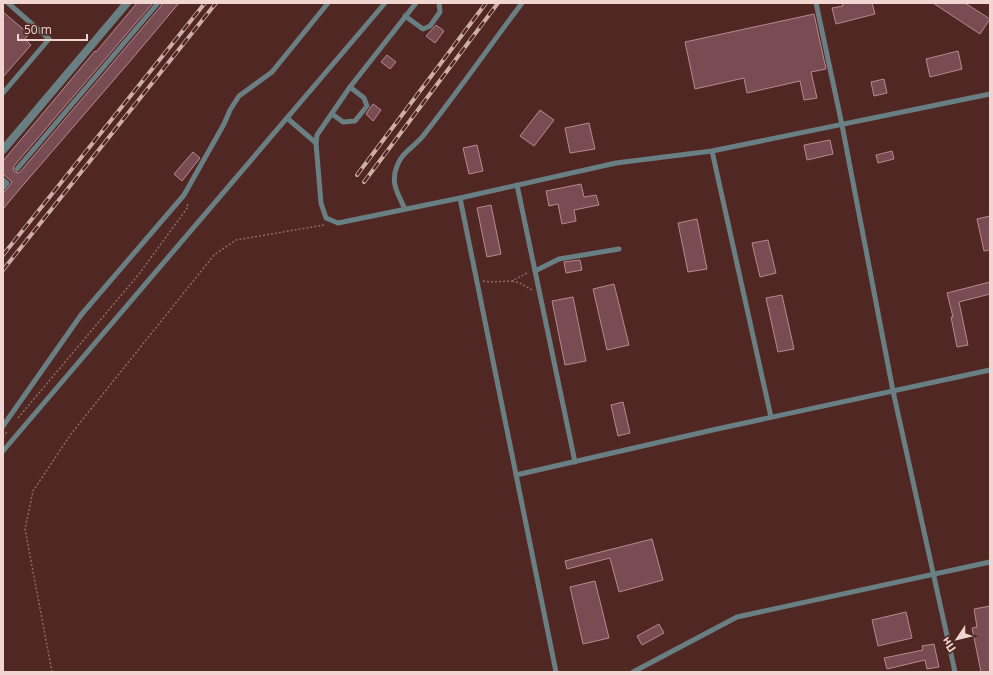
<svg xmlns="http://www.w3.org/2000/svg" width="993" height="675" font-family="'Open Sans',sans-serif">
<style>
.building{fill:#794c54;stroke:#ba8890}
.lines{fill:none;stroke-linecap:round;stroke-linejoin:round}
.path{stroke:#8f6b67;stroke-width:1.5;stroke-dasharray:2 2;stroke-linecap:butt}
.lane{stroke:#687f83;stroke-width:5}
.street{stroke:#687f83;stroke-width:8}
.rail-casing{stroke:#cdaea9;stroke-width:4}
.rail{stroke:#502722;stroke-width:2.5;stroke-dasharray:8;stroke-linecap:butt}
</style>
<rect width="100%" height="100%" fill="#502722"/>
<!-- building -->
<g class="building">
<path d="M137 3H153L14 166 13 170 15 172 18 173 20 172 161 6 162 3H179L131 60 18 191 3 209V193L6 190 12 182 3 174V161L95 51 96 52Z"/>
<path d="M842 3H872L875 14 836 24 832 8 843 6Z"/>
<path d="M933 3H965L990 19 980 34Z"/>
<path d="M3 12 29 34 25 39 31 45 3 77Z"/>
<path d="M814 14 826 69 811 72 817 98 804 100 800 81 747 93 744 78 695 89 685 42Z"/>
<path d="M436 25 444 31 435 43 426 36Z"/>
<path d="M958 51 962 69 930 77 926 59Z"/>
<path d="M387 55 396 62 390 69 381 62Z"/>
<path d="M884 79 887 93 874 96 871 82Z"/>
<path d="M373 104 381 110 373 121 366 114Z"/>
<path d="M540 110 554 120 534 146 520 136Z"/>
<path d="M589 123 595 149 570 153 565 128Z"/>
<path d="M830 140 833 154 807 160 804 145Z"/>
<path d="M477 145 483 171 469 174 463 148Z"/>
<path d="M892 151 894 159 878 163 876 155Z"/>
<path d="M193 152 200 158 182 181 174 174Z"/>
<path d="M581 184 584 197 596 195 599 205 574 210 576 221 562 224 558 204 549 206 546 191Z"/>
<path d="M491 205 501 254 487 257 477 208Z"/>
<path d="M990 216V250L984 251 977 219Z"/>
<path d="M697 219 707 269 688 272 678 223Z"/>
<path d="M768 240 776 273 760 277 752 243Z"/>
<path d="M580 260 582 270 566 273 564 262Z"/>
<path d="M990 282V294L959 302 968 345 957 347 951 317H953L947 293Z"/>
<path d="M614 284 629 345 607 350 593 289Z"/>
<path d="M782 295 794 349 778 352 766 298Z"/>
<path d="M573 297 586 361 565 365 552 301Z"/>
<path d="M623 402 630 433 618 436 611 405Z"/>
<path d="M652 539 663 580 619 592 610 558 567 569 565 561Z"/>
<path d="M595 581 609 638 583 644 570 587Z"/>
<path d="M990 606V672H981L972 628 977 627 974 609Z"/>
<path d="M906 612 912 638 878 646 872 620Z"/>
<path d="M659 624 664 633 642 645 637 636Z"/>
<path d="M934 644 939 667 927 669 925 660 887 669 884 658 923 650 922 646Z"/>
</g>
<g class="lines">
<!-- path -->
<g class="path">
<path d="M483 281 490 282 512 281 529 272"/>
<path d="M512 281 520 283 532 290"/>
<path d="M18 418 139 274 188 207 187 204"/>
<path d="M3 437 7 432"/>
<path d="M52 672 25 529 33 491 71 434 214 255 236 240 324 225"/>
</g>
<!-- lane -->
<g class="lane">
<path d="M416 3 350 87 317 135 316 143 321 203 326 218 338 223 460 198 616 163 712 151 990 94"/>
<path d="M816 3 842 125 893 391 955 672"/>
<path d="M405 16 423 29 430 26 440 12 439 3"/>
<path d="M3 93 49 39 8 3"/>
<path d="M332 114 343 122 355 121 367 106 364 98 350 87"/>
<path d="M287 118 316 143"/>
<path d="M712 151 771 417"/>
<path d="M17 169 158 3"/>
<path d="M3 180 7 183 3 188"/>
<path d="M517 185 575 462"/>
<path d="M460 198 556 672"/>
<path d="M405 209C398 194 390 183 397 166 401 153 415 146 423 136 457 93 489 47 522 3"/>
<path d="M535 271 559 259 619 249"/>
<path d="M3 426 81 315 184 195 224 124 230 110 239 96 272 72 328 3"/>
<path d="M3 451 385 3"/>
<path d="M516 475 717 429 990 370"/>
<path d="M633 672 737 617 990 562"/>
</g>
<!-- street -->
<path class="street" d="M3 150 127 3"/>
<!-- rail casing -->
<g class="rail-casing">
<g id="rail">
<path d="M357 175 486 3"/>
<path d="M364 182 498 3"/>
<path d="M3 255 205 3"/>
<path d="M3 270 216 3"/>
</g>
</g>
<!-- rail -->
<use href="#rail" class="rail"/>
</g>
<!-- border -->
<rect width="993" height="675" fill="none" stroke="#f1d5d1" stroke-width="8"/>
<!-- north arrow -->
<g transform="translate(957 639) rotate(235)" stroke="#502722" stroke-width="3" paint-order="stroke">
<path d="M0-3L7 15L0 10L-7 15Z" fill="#f1d5d1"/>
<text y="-6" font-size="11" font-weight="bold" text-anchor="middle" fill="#f1d5d1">Пн</text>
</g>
<!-- scale -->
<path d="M18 34v6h69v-6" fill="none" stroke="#f1d5d1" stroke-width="2"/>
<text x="24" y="34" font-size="12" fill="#f1d5d1" stroke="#502722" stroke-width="3" paint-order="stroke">50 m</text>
</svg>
